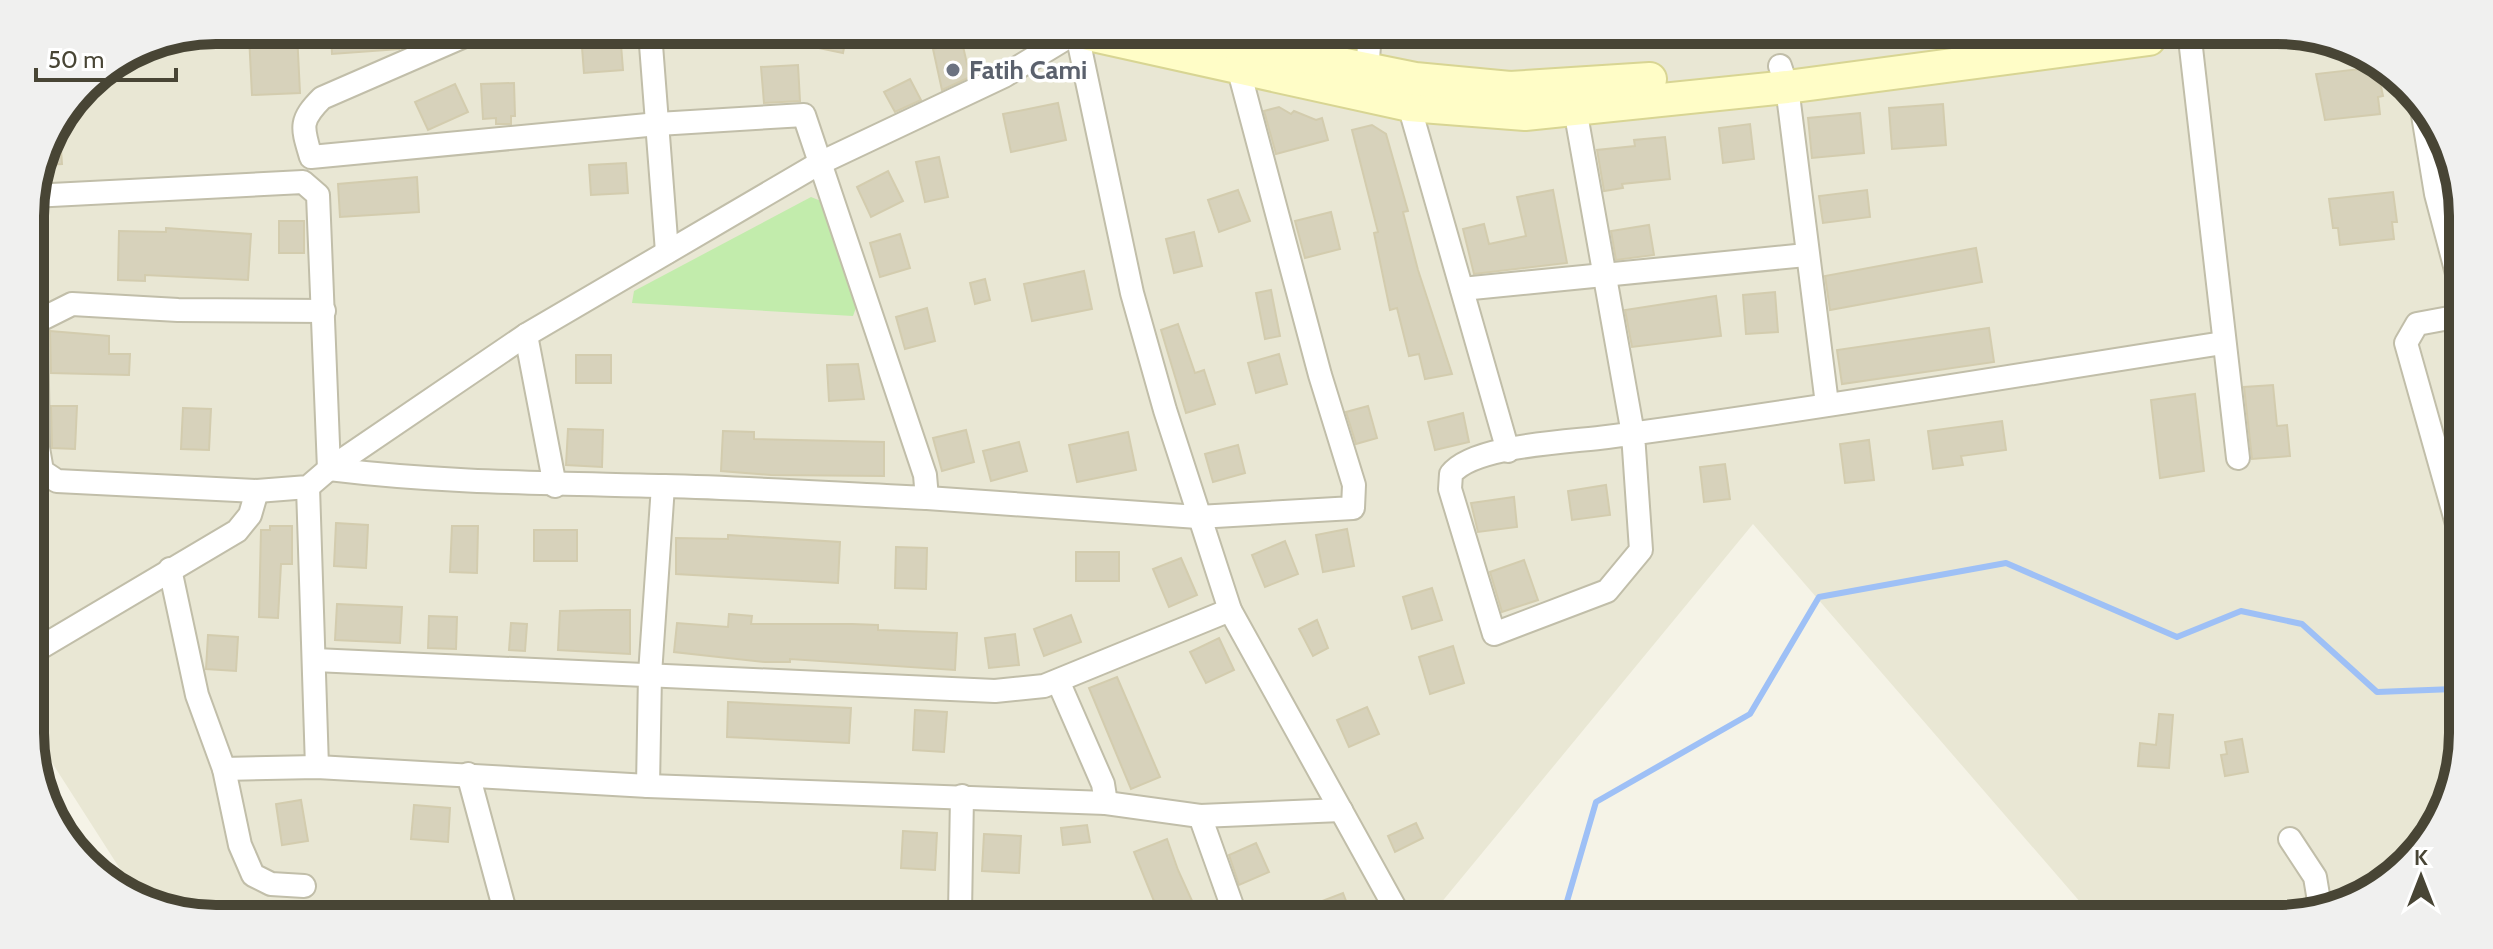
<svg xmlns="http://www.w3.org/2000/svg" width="2493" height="949" font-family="Cabin,sans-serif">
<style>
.residential{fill:#e9e7d4}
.green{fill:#c2ecac}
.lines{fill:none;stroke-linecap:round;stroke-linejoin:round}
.stream{stroke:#9ec0f6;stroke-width:6}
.building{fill:#d7d2bb;stroke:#d3ccae;stroke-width:2}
.street-casing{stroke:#c1bea9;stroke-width:26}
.secondary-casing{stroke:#d8d593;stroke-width:36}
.street{stroke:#fff;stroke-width:22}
.secondary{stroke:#fffdc7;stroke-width:32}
.worship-dot{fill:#6b7280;stroke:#fff;stroke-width:3}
.labels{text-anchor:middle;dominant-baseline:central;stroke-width:7;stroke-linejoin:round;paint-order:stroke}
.worship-label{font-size:26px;font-weight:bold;fill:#5b616d;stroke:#fff;text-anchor:start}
.rim{fill:none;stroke:#484535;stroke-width:10}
</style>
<rect width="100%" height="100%" fill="#f5f3e7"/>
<!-- residential -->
<path class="residential" d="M216 30 2337 40 2417 94 2461 191 2453 793 2390 881 2289 919 2094 918 1753 524 1431 915 156 909 138 897 33 733 30 204 49 133 93 77 145 44Z"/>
<!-- green -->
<path class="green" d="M811 197 821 201 857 305 853 316 632 303 634 291Z"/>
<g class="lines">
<!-- stream -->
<path class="stream" d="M1563 915 1596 802 1750 714 1819 597 2006 563 2177 637 2241 611 2302 624 2377 692 2454 689"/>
</g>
<!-- building -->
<g class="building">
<path d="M331 31H398L399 49 332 54Z"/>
<path d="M620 32 623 70 584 73 581 35Z"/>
<path d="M297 33 300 93 252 95 249 36Z"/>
<path d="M812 33H847L843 53 809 46Z"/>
<path d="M962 42 970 77 942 90 933 49Z"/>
<path d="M798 65 800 101 764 103 761 67Z"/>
<path d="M2377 67 2383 96 2378 97 2380 114 2325 120 2316 74Z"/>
<path d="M910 79 921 100 895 112 884 92Z"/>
<path d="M514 83 515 116H511V124H496V118L483 119 481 84Z"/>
<path d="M455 84 468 112 428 130 415 102Z"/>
<path d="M1058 103 1066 140 1011 152 1003 114Z"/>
<path d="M1943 104 1946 145 1892 149 1889 108Z"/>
<path d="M1279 107 1291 114 1294 111 1316 120 1322 118 1328 140 1276 154 1264 111Z"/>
<path d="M1860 113 1864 153 1812 158 1808 118Z"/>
<path d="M59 121 62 164 41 165 49 133Z"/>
<path d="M1750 124 1754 159 1723 163 1719 128Z"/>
<path d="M1372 125 1386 134 1408 211 1403 212 1418 270 1452 374 1425 379 1419 354 1409 356 1397 308 1390 310 1374 233 1378 232 1352 130Z"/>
<path d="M1665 137 1670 179 1622 184 1623 188 1604 191 1597 150 1635 146 1634 140Z"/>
<path d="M939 157 948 197 925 202 916 162Z"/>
<path d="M626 163 628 193 591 195 589 165Z"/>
<path d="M888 171 903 201 871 217 857 187Z"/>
<path d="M417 177 419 212 340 217 338 184Z"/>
<path d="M1238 190 1250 221 1219 232 1208 200Z"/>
<path d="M1553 190 1567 263 1474 274 1463 229 1484 224 1489 244 1526 236 1517 197Z"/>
<path d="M1867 190 1870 217 1823 223 1819 196Z"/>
<path d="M2393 192 2397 222H2392L2394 239 2340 245 2338 228H2333L2329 199Z"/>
<path d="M1331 212 1340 249 1305 258 1295 221Z"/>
<rect x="279" y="221" width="25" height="32"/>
<path d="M1649 225 1654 255 1616 260 1611 231Z"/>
<path d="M166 228 251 234 248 280 145 275V281L118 280 119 231 166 232Z"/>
<path d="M1194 232 1202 266 1174 273 1166 239Z"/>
<path d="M900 234 910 268 880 277 870 243Z"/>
<path d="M1976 248 1982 282 1830 310 1825 276Z"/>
<path d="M1084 271 1092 309 1032 321 1024 284Z"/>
<path d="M985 279 990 300 975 304 970 283Z"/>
<path d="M1271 290 1280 336 1265 339 1256 293Z"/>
<path d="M1775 292 1778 332 1746 334 1743 295Z"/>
<path d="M1716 296 1721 336 1632 347 1625 310Z"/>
<path d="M927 308 935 341 905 349 896 317Z"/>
<path d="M1178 324 1195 373 1204 370 1215 404 1186 413 1161 330Z"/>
<path d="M1989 328 1994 362 1842 384 1837 350Z"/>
<path d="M50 331 109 336V354H130L129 375 51 373Z"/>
<path d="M1279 354 1287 384 1256 393 1248 363Z"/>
<rect x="576" y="355" width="35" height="28"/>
<path d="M858 364 864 399 829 401 827 365Z"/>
<path d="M2273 385 2277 426 2287 425 2290 456 2252 459 2244 387Z"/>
<path d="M2195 394 2204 471 2160 478 2151 400Z"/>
<path d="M51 406H77L75 449 52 448Z"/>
<path d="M1368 406 1377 438 1356 444 1346 412Z"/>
<path d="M183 408 211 409 209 450 181 449Z"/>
<path d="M1463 413 1469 442 1435 450 1428 422Z"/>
<path d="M2002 421 2006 450 1961 456 1963 465 1933 469 1928 431Z"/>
<path d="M568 429 603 430 602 467 566 465Z"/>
<path d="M966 430 974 462 942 471 933 438Z"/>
<path d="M723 431 754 432V439L884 442V476L771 475 721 471Z"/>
<path d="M1128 432 1136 470 1077 482 1069 445Z"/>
<path d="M1869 440 1874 480 1845 483 1840 444Z"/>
<path d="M1019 442 1027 471 991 481 983 451Z"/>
<path d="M1238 445 1245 473 1213 482 1205 454Z"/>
<path d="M1725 464 1730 499 1704 502 1700 467Z"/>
<path d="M1606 485 1610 515 1572 520 1568 491Z"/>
<path d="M1514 497 1517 527 1478 532 1471 503Z"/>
<path d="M336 523 368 525 366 568 334 566Z"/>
<path d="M270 526H292V564H281L278 618 259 617 261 530H270Z"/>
<path d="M452 526H478L477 573 450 572Z"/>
<path d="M1347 529 1354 566 1323 572 1316 535Z"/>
<rect x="534" y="530" width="43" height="31"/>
<path d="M728 535 840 542 838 583 676 574V538L728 539Z"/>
<path d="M1285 541 1298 574 1265 587 1252 555Z"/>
<path d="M896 547 927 548 926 589 895 588Z"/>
<rect x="1076" y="552" width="43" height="29"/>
<path d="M1181 558 1197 595 1169 607 1153 569Z"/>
<path d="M1524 560 1538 600 1502 612 1490 572Z"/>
<path d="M1432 588 1442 620 1412 629 1403 597Z"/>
<path d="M337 604 402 607 400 643 335 640Z"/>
<path d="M601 610H630V654L558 650 560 611Z"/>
<path d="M729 614 752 616 751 624H852L878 625V630L957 633 955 670 790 659V662H765L674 652 677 623 728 627Z"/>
<path d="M1071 615 1081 642 1044 656 1034 629Z"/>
<path d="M429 616 457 617 456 649 428 648Z"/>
<path d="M1317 620 1328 648 1313 656 1299 629Z"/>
<path d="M511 623 527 624 525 651 509 650Z"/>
<path d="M1015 634 1019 665 989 668 985 638Z"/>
<path d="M208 635 238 637 236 671 206 669Z"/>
<path d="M1219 638 1234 670 1206 683 1190 652Z"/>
<path d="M1453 646 1464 683 1430 694 1419 657Z"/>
<path d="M1117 677 1160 777 1131 789 1089 688Z"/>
<path d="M728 702 851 708 849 743 727 737Z"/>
<path d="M1367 707 1379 734 1349 747 1337 720Z"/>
<path d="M915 710 947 712 944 752 913 750Z"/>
<path d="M2159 714 2173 715 2169 768 2138 766 2140 743 2156 745Z"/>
<path d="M2242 739 2248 772 2225 776 2221 755 2227 754 2225 742Z"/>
<path d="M301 800 308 841 282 845 276 804Z"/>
<path d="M414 805 450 808 448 842 411 839Z"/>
<path d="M1416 823 1423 838 1395 852 1388 836Z"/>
<path d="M1087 825 1090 842 1063 845 1061 828Z"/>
<path d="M903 831 937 833 935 870 901 868Z"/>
<path d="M984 834 1021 836 1019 873 982 871Z"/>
<path d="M1167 839 1178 870 1198 914H1156L1151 902 1154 901 1134 852Z"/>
<path d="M1256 843 1269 872 1239 885 1229 855Z"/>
<path d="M1343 893 1351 914H1291V913Z"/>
</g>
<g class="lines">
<!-- street casing -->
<g class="street-casing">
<g id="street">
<path d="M650 32 667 252"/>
<path d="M1077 34 1132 293 1165 410 1230 610 1399 915"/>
<path d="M2190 39 2238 458"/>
<path d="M1780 66 1787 87 1827 404"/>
<path d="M1367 69 1370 35"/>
<path d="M2421 103 2436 194 2460 285"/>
<path d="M1409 105 1508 451"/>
<path d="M1575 109 1633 434 1641 550 1607 591 1494 634 1450 489 1451 474C1473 445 1570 442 1607 437 1812 410 2017 375 2223 343"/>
<path d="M32 196 303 182 318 195 329 469C443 483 549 483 664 486 752 488 839 494 927 498L925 475 804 115 658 124 311 157C302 127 299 121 322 98L476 31"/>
<path d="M1462 289 1806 255"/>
<path d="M36 322 38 448 42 471 57 481 257 491 308 487 329 469 526 335 818 164 1004 76 1073 34"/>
<path d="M36 322 72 304 178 310 324 311"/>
<path d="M526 335 555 486"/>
<path d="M308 487 317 767"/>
<path d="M927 498 1198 517 1353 508 1354 485 1320 375 1238 67"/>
<path d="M2457 524 2406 343 2417 324 2460 316"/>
<path d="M170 569 197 695 224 769 240 845 253 875 271 884 304 886"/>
<path d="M33 652 237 531 250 515 257 491"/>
<path d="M315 660 995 691 1044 686 1230 610"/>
<path d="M1058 681 1103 784 1106 803"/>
<path d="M224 769 317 767 648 786 1106 803 1200 816 1341 810"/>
<path d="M468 774 505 911"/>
<path d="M648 786 650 674 663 486"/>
<path d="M1200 816 1235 914"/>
<path d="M2290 839 2315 877 2320 907"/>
<path d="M960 913 962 796"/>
</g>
</g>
<!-- secondary casing -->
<g class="secondary-casing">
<g id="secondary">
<path d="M1088 34 1409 105 1525 114 1787 87 2149 39"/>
<path d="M1197 35 1415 79 1510 88 1650 79"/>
</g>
</g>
<!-- street -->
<use href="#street" class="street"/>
<!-- secondary -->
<use href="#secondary" class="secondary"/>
</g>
<!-- markers -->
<circle class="worship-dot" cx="953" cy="70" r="8"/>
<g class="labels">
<!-- worship labels -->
<g class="worship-label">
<text x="969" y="70">Fatih Cami</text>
</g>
</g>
<!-- crop -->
<path d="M0 0H2493V949H0ZM216 44H2277A172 172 0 0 1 2449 216V733A172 172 0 0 1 2277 905H216A172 172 0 0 1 44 733V216A172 172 0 0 1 216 44Z" fill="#f0f0ef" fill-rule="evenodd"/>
<path class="rim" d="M216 44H2277A172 172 0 0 1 2449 216V733A172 172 0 0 1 2277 905H216A172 172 0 0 1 44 733V216A172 172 0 0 1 216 44Z"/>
<!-- north arrow -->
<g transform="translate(2421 877)" stroke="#ffffff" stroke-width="6" paint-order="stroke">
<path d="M0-6L14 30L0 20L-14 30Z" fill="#484535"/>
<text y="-12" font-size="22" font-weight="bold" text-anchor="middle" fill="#484535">K</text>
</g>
<!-- scale -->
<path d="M36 68v12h140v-12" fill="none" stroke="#484535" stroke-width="4"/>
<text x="48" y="68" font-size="24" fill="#484535" stroke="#ffffff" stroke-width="6" paint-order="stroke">50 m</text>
</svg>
